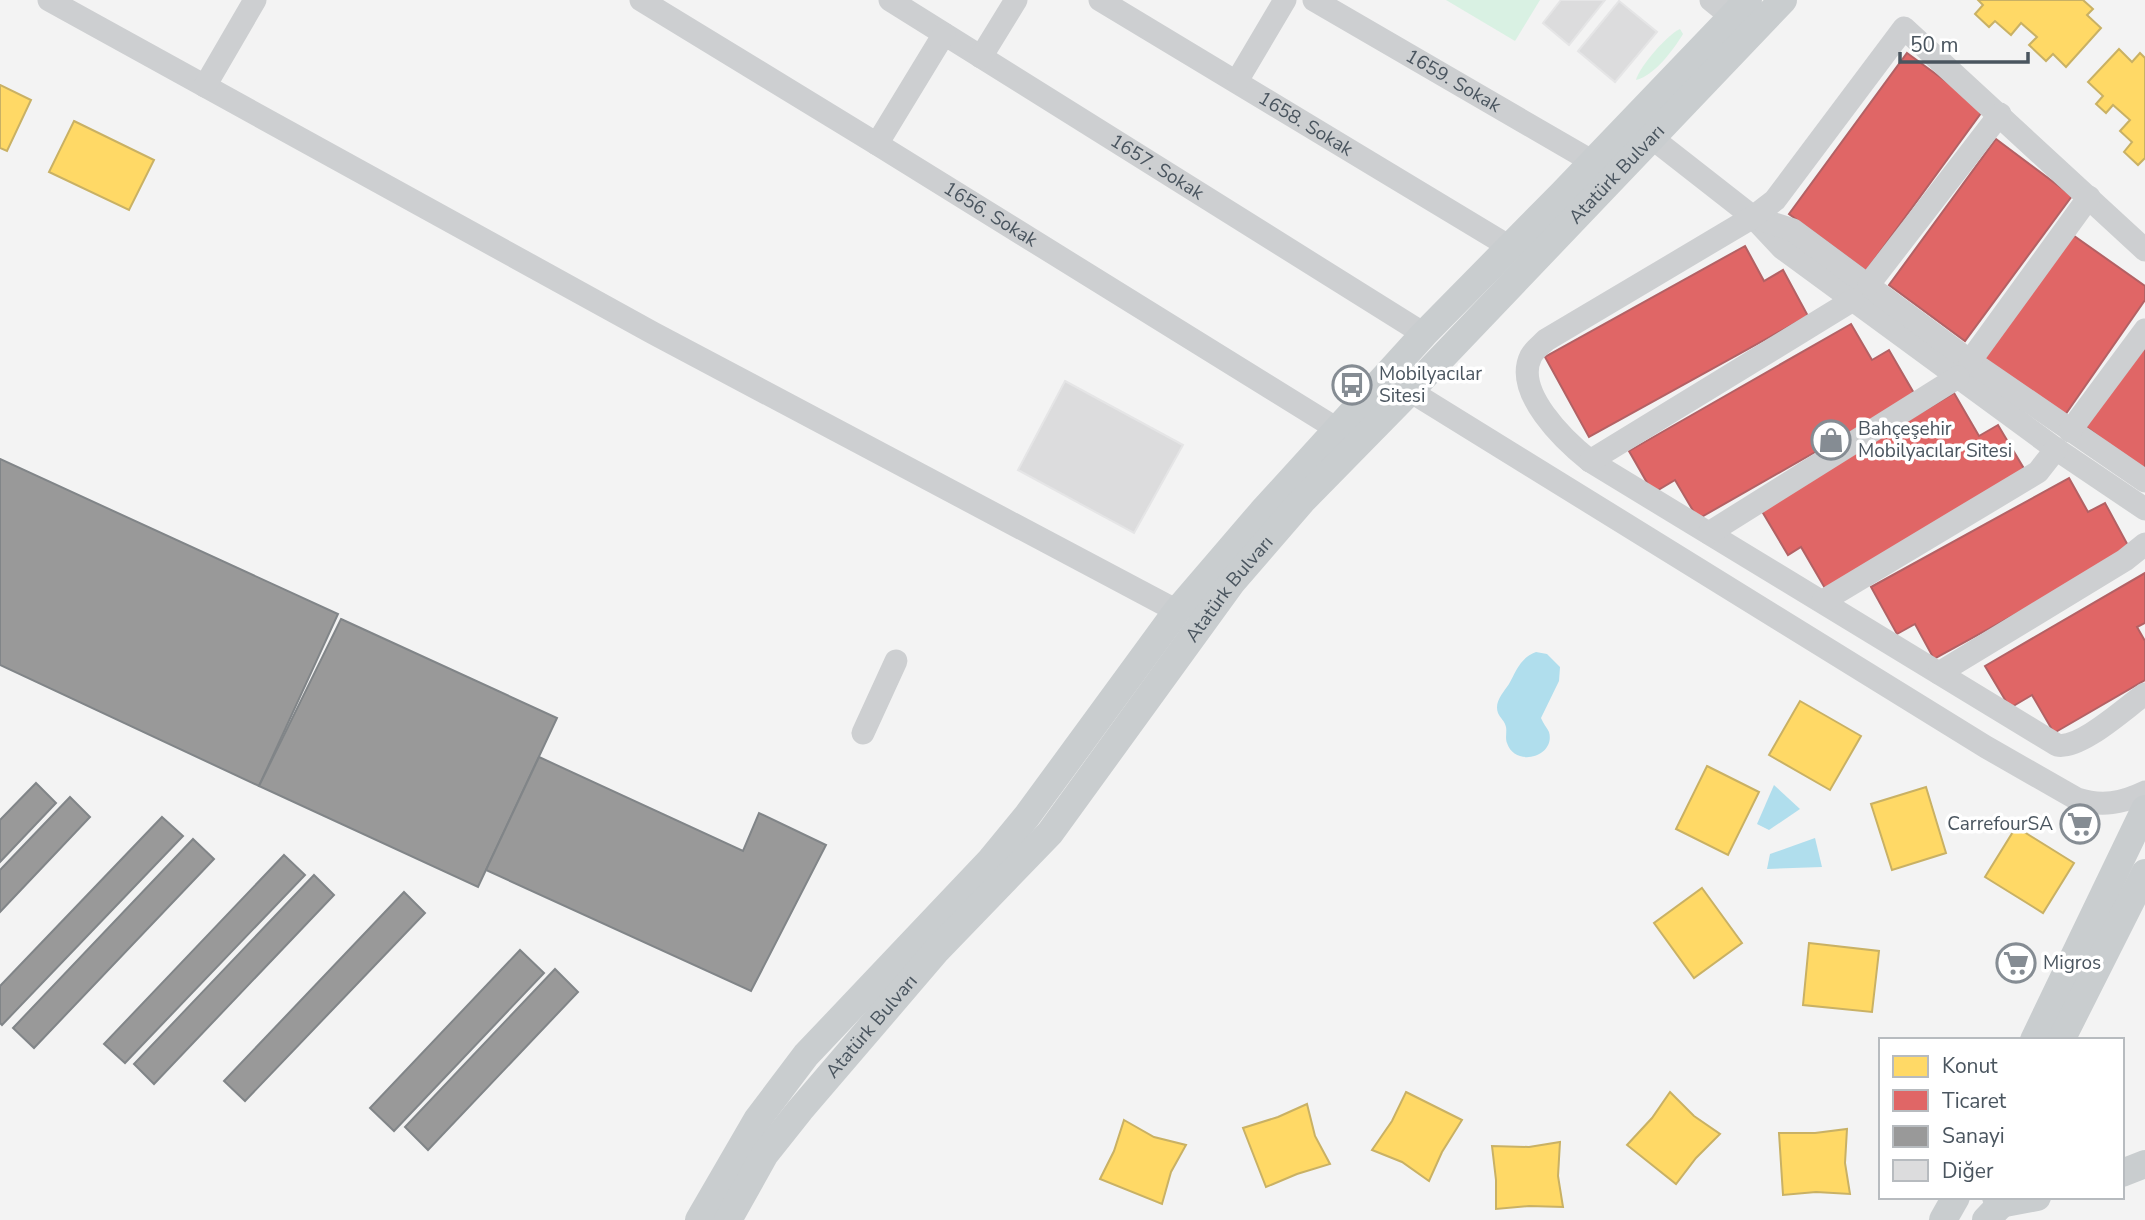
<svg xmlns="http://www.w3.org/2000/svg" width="2145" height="1220" font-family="'Nunito Sans',sans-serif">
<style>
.green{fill:#d9f1e3}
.water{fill:#b0deed}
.homes{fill:#ffd966;stroke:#c9b164;stroke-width:2}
.shops{fill:#e06666;stroke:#b36164;stroke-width:2}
.industry{fill:#999;stroke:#818588;stroke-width:2}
.building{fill:#dcdcdd;stroke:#e5e5e6;stroke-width:2}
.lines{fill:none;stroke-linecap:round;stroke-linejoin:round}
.minor{stroke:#cdcfd1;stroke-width:23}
.major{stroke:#c9cdcf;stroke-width:28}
.labels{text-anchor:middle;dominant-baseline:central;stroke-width:7;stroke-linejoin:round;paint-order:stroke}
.street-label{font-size:19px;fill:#4a555f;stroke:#fff}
.poi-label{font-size:19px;fill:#4a555f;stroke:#fff;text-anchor:start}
</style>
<rect width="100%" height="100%" fill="#f3f3f3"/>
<!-- green -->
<g class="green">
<path d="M1446 0H1540L1515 41Z"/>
<path d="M1680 29 1683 34C1674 49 1654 76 1636 80 1639 67 1668 34 1680 29Z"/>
</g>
<!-- water -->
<g class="water">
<path d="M1536 652 1547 654 1560 667 1559 681 1541 718C1543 723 1547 728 1549 732 1556 757 1515 768 1507 743 1505 738 1507 732 1506 727 1505 721 1500 718 1498 713 1494 702 1503 693 1509 684 1516 671 1521 657 1536 652Z"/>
<path d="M1774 785 1800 809 1769 830 1757 824Z"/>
<path d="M1815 838 1822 867 1767 869 1770 854Z"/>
</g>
<!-- homes -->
<g class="homes">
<path d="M1978 0H2083L2093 9 2087 15 2101 28 2066 67 2053 54 2046 61 2029 45 2037 37 2021 23 2011 35 1995 21 1989 27 1975 14 1983 5Z"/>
<path d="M2119 49 2132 62 2140 53 2145 58V158L2138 165 2124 152 2132 142 2120 131 2130 120 2113 105 2106 113 2096 104 2103 96 2088 82Z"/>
<path d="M0 85 31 100 7 151 0 148Z"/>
<path d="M74 121 154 160 129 210 49 172Z"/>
<path d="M1800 701 1861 736 1830 790 1769 755Z"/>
<path d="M1707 766 1759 792 1728 855 1676 829Z"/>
<path d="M1926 787 1946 853 1892 870 1871 804Z"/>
<path d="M2016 827 2074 863 2043 913 1985 877Z"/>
<path d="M1702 888 1742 943 1694 978 1654 923Z"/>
<path d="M1809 943 1879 951 1872 1012 1803 1005Z"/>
<path d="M1406 1092 1462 1120 1442 1152 1429 1181 1402 1162 1372 1150 1392 1121Z"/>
<path d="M1670 1092 1694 1116 1720 1134 1696 1158 1676 1184 1627 1145 1652 1118Z"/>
<path d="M1307 1104 1315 1136 1330 1164 1297 1174 1266 1187 1243 1128 1278 1117Z"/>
<path d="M1124 1120 1154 1137 1186 1145 1171 1172 1162 1204 1100 1179 1114 1151Z"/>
<path d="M1847 1129 1845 1163 1850 1194 1816 1192 1783 1195 1779 1133H1815Z"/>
<path d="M1560 1142 1558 1176 1563 1207 1529 1206 1496 1209V1180L1492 1146 1529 1147Z"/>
</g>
<!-- shops -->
<g class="shops">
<path d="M1907 53 1984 109 1866 271 1789 214Z"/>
<path d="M1996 139 2072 196 1965 341 1889 285Z"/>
<path d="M2070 233 2145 286V300L2065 415 1984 358Z"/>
<path d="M1745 246 1764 281 1783 270 1808 316 1589 437 1545 357Z"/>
<path d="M1851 324 1872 360 1889 350 1915 395 1698 519 1675 480 1653 493 1629 451Z"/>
<path d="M2145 347V472L2085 426Z"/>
<path d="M1954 393 1979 436 1998 425 2026 472 1826 590 1801 547 1788 555 1760 508Z"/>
<path d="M2069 478 2088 512 2105 503 2131 551 1934 659 1915 624 1897 634 1871 587Z"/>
<path d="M2145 573V623L2137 627 2145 641V680L2054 733 2032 695 2010 708 1985 666Z"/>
</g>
<!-- industry -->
<g class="industry">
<path d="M0 459 338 614 259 786 0 665Z"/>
<path d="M341 619 557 718 478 887 259 786Z"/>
<path d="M539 757 743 851 759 813 826 845 751 991 486 870Z"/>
<path d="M36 783 56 803 0 862V820Z"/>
<path d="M70 797 90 817 0 912V870Z"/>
<path d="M162 817 183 836 2 1025 0 1023V986Z"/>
<path d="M193 839 214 859 34 1048 13 1028Z"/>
<path d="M284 855 305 875 125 1063 104 1044Z"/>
<path d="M314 875 334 895 154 1084 134 1064Z"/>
<path d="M404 892 425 913 245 1101 224 1081Z"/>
<path d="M520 950 544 973 394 1131 370 1108Z"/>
<path d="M555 969 578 992 428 1150 405 1127Z"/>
</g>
<!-- building -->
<g class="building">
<path d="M1561 0H1605L1569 45 1543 23Z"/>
<path d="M1619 1 1657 32 1615 82 1578 51Z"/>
<path d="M1065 381 1183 445 1134 533 1018 470Z"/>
</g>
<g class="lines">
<!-- minor -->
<g class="minor">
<path d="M49 0 653 333 1177 611"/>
<path id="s1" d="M641 0 877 144 1337 429"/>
<path id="s2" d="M890 0 1424 334"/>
<path id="s3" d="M1100 0 1510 247"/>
<path id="s4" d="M1314 0 1593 162"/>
<path d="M1711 0 1732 17 1739 4"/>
<path d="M981 57 1016 0"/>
<path d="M1237 81 1285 0"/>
<path d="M205 86 255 0"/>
<path d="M1652 138 1753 217 1782 248 2056 449 2145 509"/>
<path d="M877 144 944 34"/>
<path d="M1756 218 1793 230 1970 361 2145 481"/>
<path d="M2145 250 1904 28 1775 200 1753 217 1546 340C1541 345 1534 350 1531 356 1513 392 1565 441 1590 461L2057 745C2080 750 2125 708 2145 694"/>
<path d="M1869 284 2000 114"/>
<path d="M1970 361 2089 197"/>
<path d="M1410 391 1986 747 2077 799C2102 807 2122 803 2145 792"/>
<path d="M2070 431 2145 330"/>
<path d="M1590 461 1853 300"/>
<path d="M1709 533 1958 377"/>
<path d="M1823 601 2038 472 2056 449"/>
<path d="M1939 673 2125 560 2145 544"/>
<path d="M863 733 896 661"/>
</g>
<!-- major -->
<g class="major">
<path d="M2034 1040 2145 809"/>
<path d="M2061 1040 2145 873"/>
<path d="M2122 1173 2145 1164"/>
<path d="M1996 1197 2005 1203 2037 1197"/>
<path d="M699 1220 757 1120 806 1055 990 861 1027 816 1177 611 1262 512 1424 334 1562 194 1748 0"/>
<path id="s5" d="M728 1220 765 1154 800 1110 937 950 1050 833 1232 582 1302 501 1410 391 1783 0"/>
<path d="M1943 1220 1956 1197"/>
<path d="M1986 1220 2008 1197"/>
</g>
</g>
<!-- icons -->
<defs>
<g id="bus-ring" transform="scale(2.0125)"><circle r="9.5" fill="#fff" stroke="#858c93" stroke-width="1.5"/><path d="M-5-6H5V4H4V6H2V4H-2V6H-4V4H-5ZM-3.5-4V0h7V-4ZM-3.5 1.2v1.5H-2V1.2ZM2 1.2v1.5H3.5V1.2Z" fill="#858c93"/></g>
<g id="shop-ring" transform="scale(2.0125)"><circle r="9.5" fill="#fff" stroke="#858c93" stroke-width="1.5"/><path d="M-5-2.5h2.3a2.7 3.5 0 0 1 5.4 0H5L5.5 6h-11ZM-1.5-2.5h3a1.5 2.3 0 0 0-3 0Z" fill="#858c93"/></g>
<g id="supermarket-ring" transform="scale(2.0125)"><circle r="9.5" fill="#fff" stroke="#858c93" stroke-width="1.5"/><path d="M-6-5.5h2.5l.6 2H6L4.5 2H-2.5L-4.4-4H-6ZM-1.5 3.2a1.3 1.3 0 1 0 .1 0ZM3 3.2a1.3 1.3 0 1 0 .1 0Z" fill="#858c93"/></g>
</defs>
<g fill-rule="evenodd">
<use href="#bus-ring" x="1352" y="385"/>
<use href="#shop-ring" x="1831" y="440"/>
<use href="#supermarket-ring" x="2080" y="824"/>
<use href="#supermarket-ring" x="2016" y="963"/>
</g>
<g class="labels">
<!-- street labels -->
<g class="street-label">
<text stroke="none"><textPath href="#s4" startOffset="161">1659. Sokak</textPath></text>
<text stroke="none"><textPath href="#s3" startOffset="240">1658. Sokak</textPath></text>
<text stroke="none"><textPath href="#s2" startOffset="315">1657. Sokak</textPath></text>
<text stroke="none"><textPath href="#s5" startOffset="1376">Atatürk Bulvarı</textPath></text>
<text stroke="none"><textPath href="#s1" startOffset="410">1656. Sokak</textPath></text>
<text stroke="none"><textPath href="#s5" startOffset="808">Atatürk Bulvarı</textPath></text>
<text stroke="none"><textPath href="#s5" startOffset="242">Atatürk Bulvarı</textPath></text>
</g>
<!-- poi labels -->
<g class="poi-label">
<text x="1379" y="374">Mobilyacılar<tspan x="1379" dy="22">Sitesi</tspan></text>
<text x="1858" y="429">Bahçeşehir<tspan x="1858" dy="22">Mobilyacılar Sitesi</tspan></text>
<text x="2053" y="824" text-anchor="end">CarrefourSA</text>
<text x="2043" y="963">Migros</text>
</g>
</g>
<!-- legend -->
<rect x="1879" y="1038" width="245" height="161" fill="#ffffff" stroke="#b7bbbf" stroke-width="2"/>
<rect x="1893" y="1056" width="35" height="21" fill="#ffd966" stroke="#b7bbbf" stroke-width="2"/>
<text x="1942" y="1073" font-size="21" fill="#4a555f">Konut</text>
<rect x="1893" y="1090" width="35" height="21" fill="#e06666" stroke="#b7bbbf" stroke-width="2"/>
<text x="1942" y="1108" font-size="21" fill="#4a555f">Ticaret</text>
<rect x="1893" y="1126" width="35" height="21" fill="#999999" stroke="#b7bbbf" stroke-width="2"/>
<text x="1942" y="1143" font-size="21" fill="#4a555f">Sanayi</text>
<rect x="1893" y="1160" width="35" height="21" fill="#dcdcdd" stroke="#b7bbbf" stroke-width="2"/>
<text x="1942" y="1178" font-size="21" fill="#4a555f">Diğer</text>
<!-- scale -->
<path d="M1900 52v10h128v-10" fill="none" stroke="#4a555f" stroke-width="3.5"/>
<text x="1910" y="52" font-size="21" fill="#4a555f" stroke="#ffffff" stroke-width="5" paint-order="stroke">50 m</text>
</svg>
